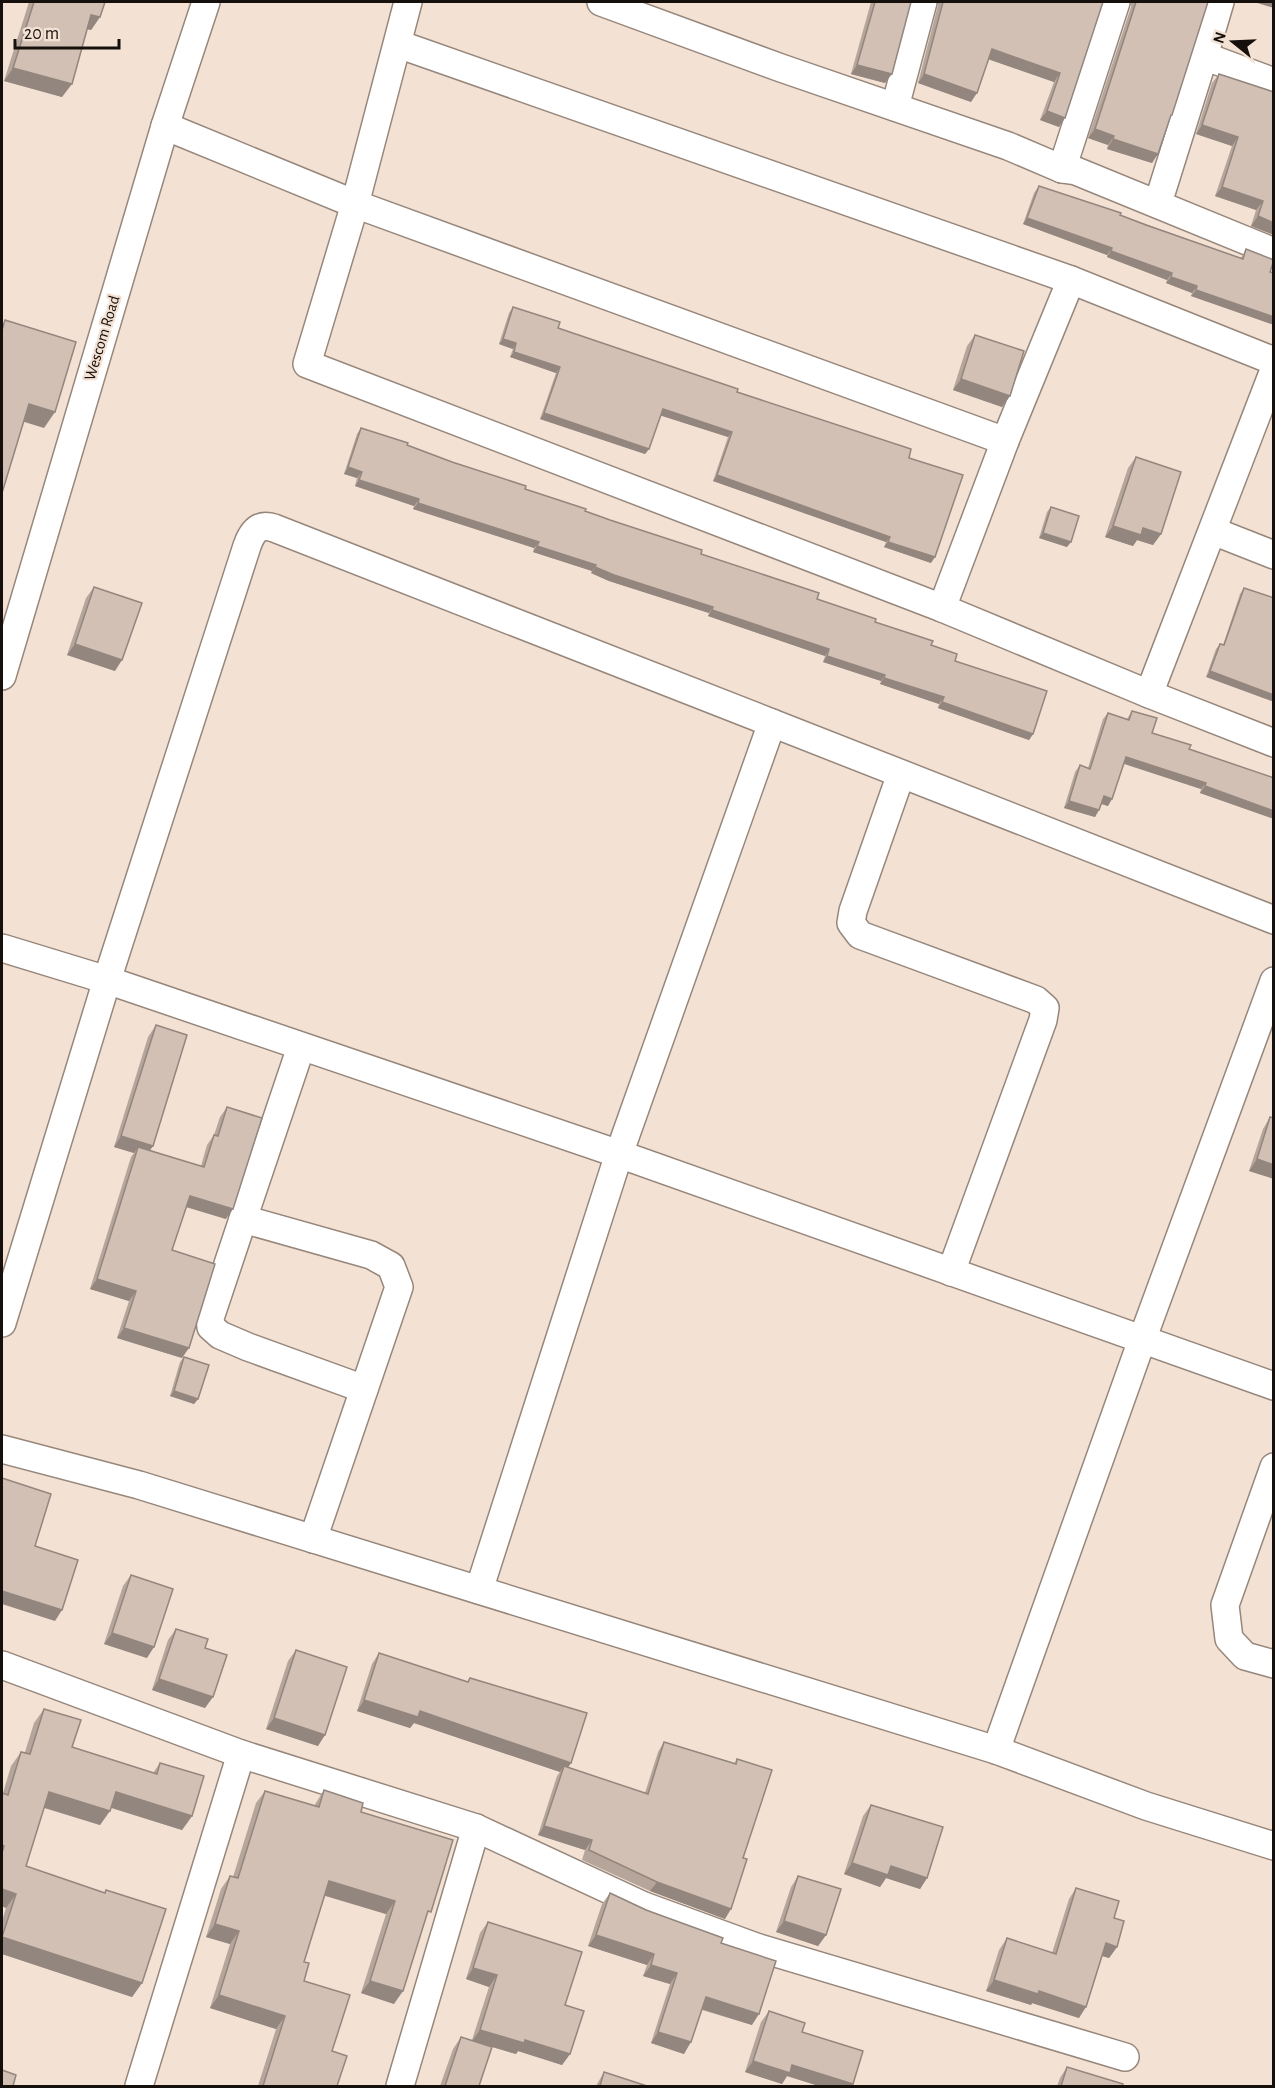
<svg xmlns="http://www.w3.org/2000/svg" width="1275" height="2088" font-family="'Alegreya Sans',sans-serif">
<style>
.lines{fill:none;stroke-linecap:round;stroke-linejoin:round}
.street-casing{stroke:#97877b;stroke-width:30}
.street{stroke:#fff;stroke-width:27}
.wall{fill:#b5a59b}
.shaded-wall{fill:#93867e}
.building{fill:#d2c0b4;stroke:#93867e;stroke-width:1.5}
.labels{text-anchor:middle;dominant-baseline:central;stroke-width:4.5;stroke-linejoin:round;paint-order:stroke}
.street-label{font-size:16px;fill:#16100c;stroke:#f3e1d4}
</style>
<rect width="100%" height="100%" fill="#f3e1d4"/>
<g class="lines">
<!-- street casing -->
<g class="street-casing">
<g id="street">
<path d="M408 2 355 204 307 364 942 608 1149 694 1274 743"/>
<path d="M601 2 781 68 1008 146 1062 169 1076 171 1274 252"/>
<path d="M398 44 1071 280 1274 361"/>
<path d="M1204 56 1220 2"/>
<path d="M895 107 923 2"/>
<path d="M165 126 355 204 1005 441"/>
<path d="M1062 169 1116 2"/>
<path d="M1158 203 1204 56 1274 82"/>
<path d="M1213 531 1274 555"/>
<path d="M942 608 1005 441 1071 280"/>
<path d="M2 676 165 126 206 2"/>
<path d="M1149 694 1274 370"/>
<path d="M772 723 1274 920"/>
<path d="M901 774 853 911 851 923 860 935 1036 1000 1045 1008 1043 1020 951 1272"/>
<path d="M2 948 107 980 619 1154 1274 1386"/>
<path d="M301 1047 243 1219 371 1255 391 1266 399 1287 313 1539"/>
<path d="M243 1219 210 1318 211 1327 220 1335 248 1347 364 1389"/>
<path d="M2 1323 107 980 247 546C252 532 258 523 274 528L772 723 619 1154 479 1590"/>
<path d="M2 1449 139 1485 996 1750 1146 1806 1274 1846"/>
<path d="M1274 1467 1225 1605 1229 1639 1245 1656 1274 1664"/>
<path d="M2 1665 241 1754 476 1828 644 1906 756 1947 1125 2057"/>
<path d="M996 1750 1142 1340 1274 981"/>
<path d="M139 2086 241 1754"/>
<path d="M400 2086 476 1828"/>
</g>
</g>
<!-- street -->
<use href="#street" class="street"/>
</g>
<!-- wall -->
<g class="wall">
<path d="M29 2H105L100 17 91 30 87 29 62 97 4 81Z"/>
<path d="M871 2H911L885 83 851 74Z"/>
<path d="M938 2H1103L1059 127 1040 120 1054 82 988 59 971 102 918 83 938 5Z"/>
<path d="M1131 2H1208L1169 120 1152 163 1107 149 1108 145 1088 138 1131 7Z"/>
<path d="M1219 74 1274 235 1251 226 1256 210 1215 196 1232 146 1196 134 1212 83Z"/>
<path d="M1039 186 1241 258 1246 249 1270 272 1274 273V325L1191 296 1192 293 1166 283 1167 280 1107 257V255L1023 224 1034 193Z"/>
<path d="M513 307 558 328 737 392 909 458 931 563 884 547 886 542 713 481 728 437 660 415 649 449 645 454 540 419 556 373 510 357 513 349 499 344 509 313Z"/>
<path d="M975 335 1010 396 1002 407 953 390 967 346Z"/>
<path d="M361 428 701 554 931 645 955 661 1033 734 1029 740 938 708 939 704 880 684 881 681 823 662 825 656 708 616 709 613 609 581 591 573 592 571 533 552 534 548 413 509 414 506 355 486 357 478 344 474 357 434Z"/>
<path d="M1136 457 1161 534 1153 545 1137 540 1133 546 1105 537 1128 468Z"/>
<path d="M1051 507 1067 547 1039 538 1047 512Z"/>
<path d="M94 587 115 671 67 655 86 598Z"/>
<path d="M1244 588 1274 598 1206 677 1216 649 1220 644 1223 645 1240 594Z"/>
<path d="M1132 711 1152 733 1189 749 1274 778V819L1200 793 1201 789 1124 764 1108 806 1101 804 1095 817 1064 808 1075 772 1080 765 1088 768 1103 719 1108 713 1127 719Z"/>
<path d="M156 1025 153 1146 150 1150 201 1166 207 1145 214 1135 220 1117 227 1107 226 1219 186 1207 172 1250 182 1358 117 1338 129 1301 90 1289 131 1157 134 1153 114 1147 148 1037Z"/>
<path d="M1270 1117 1274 1118V1179L1249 1171 1263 1129Z"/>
<path d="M184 1357 198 1399 194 1404 170 1396 180 1362Z"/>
<path d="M131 1575 147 1658 104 1644 123 1586Z"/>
<path d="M176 1629 205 1648V1708L152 1690 168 1640Z"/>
<path d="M296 1650 318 1746 266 1729 288 1661Z"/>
<path d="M379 1653 467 1682 470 1678 568 1768 645 1793 658 1752 664 1742 734 1764 737 1759 743 1858 725 1919 650 1891 582 1860 585 1850 538 1835 557 1776 560 1772 414 1723 410 1728 357 1711 372 1664Z"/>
<path d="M44 1709 72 1747 153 1773 160 1763 192 1816 182 1830 111 1808 100 1825 44 1808 26 1866 104 1893 106 1890 142 1983 132 1997 2 1954V1921L6 1908 2 1906V1793H3L11 1766 21 1752H25L34 1723Z"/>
<path d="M324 1790 361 1812 425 1919 394 2004 361 1993 386 1914 325 1896 304 1962V1981L332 2051 337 2086H258L276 2029 210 2008 230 1944 206 1937 221 1889 230 1876 233 1877 256 1803 265 1791 314 1806Z"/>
<path d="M871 1805 927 1878 920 1889 886 1878 880 1887 844 1874 863 1816Z"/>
<path d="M798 1876 826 1935 818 1946 776 1932 791 1887Z"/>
<path d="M1076 1888 1114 1918 1117 1947 1109 1958 1102 1956 1079 2018 1032 2003 1031 2005 986 1991 999 1950 1007 1938 1052 1953 1069 1899Z"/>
<path d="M610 1893 721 1943 752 2025 702 2010 684 2054 651 2043 670 1984 643 1976 647 1965 588 1946 602 1904Z"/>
<path d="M488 1922 565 2005 570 2054 562 2065 518 2051 516 2054 489 2046 479 2086H440L453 2049 461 2037 472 2040 489 1987 466 1979 480 1933Z"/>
<path d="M769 2011 802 2032 853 2084 851 2086H819L787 2076 782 2084 745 2072 761 2022Z"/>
<path d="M1067 2067 1122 2086H1057L1060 2078Z"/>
<path d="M604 2072 647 2086H596Z"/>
</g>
<!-- shaded-wall -->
<g class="shaded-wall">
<path d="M1254 2H1274V8Z"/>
<path d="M91 15 100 17 91 30 82 28Z"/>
<path d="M992 49 1060 73 1054 82 985 58Z"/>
<path d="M857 65 892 74 885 83 851 74Z"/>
<path d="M13 68 72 84 62 97 4 81Z"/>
<path d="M924 74 977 93 971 102 918 83Z"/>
<path d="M1047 111 1065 118 1059 127 1040 120Z"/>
<path d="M1202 125 1238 137 1232 146 1196 134Z"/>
<path d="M1095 129 1114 136 1108 145 1088 138Z"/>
<path d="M1113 139 1158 154 1152 163 1107 149Z"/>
<path d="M1222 187 1263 201 1256 210 1215 196Z"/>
<path d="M1258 216 1274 223V235L1251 226Z"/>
<path d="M1027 218 1112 248 1107 255 1023 224Z"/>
<path d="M1111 251 1172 273 1167 280 1107 257Z"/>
<path d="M1171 277 1197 286 1192 293 1166 283Z"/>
<path d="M1196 290 1274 317V325L1191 296Z"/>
<path d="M503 339 516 343 513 349 499 344Z"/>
<path d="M514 352 560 367 556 373 510 357Z"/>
<path d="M961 379 1010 396 1002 407 953 390Z"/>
<path d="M29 404 55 412 44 428 18 420Z"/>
<path d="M663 409 732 432 728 437 659 415Z"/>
<path d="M544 413 649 449 645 454 540 419Z"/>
<path d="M348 467 362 472 357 478 344 474Z"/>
<path d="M717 475 890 537 886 542 713 481Z"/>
<path d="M359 480 419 499 414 506 355 486Z"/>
<path d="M418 503 539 542 534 548 413 509Z"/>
<path d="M1113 526 1143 528 1161 534 1153 545 1137 540 1133 546 1105 537Z"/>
<path d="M1043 533 1071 542 1067 547 1039 538Z"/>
<path d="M888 542 935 557 931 563 884 547Z"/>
<path d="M537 546 596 565 592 571 533 552Z"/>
<path d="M595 567 713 607 709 613 609 581 591 573Z"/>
<path d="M712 610 829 649 825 656 708 616Z"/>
<path d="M75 644 122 660 115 671 67 655Z"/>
<path d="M827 656 885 675 881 681 823 662Z"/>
<path d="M1210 671 1274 695V702L1206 677Z"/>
<path d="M884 678 944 697 939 704 880 684Z"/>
<path d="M942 702 1033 734 1029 740 938 708Z"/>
<path d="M1126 757 1206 783 1201 789 1122 763Z"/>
<path d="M1205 786 1274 811V819L1200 793Z"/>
<path d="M1104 796 1112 799 1108 806 1099 803Z"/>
<path d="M1069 801 1099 810 1095 817 1064 808Z"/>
<path d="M121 1136 153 1146 145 1157 138 1147 134 1153 114 1147Z"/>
<path d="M1257 1159 1274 1165V1179L1249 1171Z"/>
<path d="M190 1196 233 1209 226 1219 183 1206Z"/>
<path d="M97 1279 136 1291 129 1301 90 1289Z"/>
<path d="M124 1328 189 1348 182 1358 117 1338Z"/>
<path d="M174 1391 198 1399 194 1404 170 1396Z"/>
<path d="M2 1591 62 1610 55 1621 2 1604Z"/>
<path d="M112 1633 154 1647 147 1658 104 1644Z"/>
<path d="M159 1679 213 1697 205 1708 152 1690Z"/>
<path d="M364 1700 420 1711 571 1763 564 1774V1766L560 1772 414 1723 410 1728 357 1711Z"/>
<path d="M274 1718 325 1735 318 1746 266 1729Z"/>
<path d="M49 1792 110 1811 100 1825 39 1806Z"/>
<path d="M116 1792 192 1816 182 1830 106 1806Z"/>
<path d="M544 1826 592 1840 585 1850 538 1835Z"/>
<path d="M852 1863 891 1866 927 1878 920 1889 886 1878 880 1887 844 1874Z"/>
<path d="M329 1881 395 1901 386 1914 320 1894Z"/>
<path d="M657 1882 731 1909 725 1919 650 1891Z"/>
<path d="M2 1889 16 1894 6 1908 2 1906Z"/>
<path d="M784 1921 826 1935 818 1946 776 1932Z"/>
<path d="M215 1924 239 1931 230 1944 206 1937Z"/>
<path d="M596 1935 654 1954 647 1965 588 1946Z"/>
<path d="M2 1937 142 1983 132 1997 2 1954Z"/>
<path d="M1106 1943 1117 1947 1109 1958 1099 1955Z"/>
<path d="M651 1965 677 1973 670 1984 643 1976Z"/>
<path d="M473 1968 497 1975 489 1987 466 1979Z"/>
<path d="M994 1980 1039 1991 1086 2007 1079 2018 1032 2003 1031 2005 986 1991Z"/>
<path d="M370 1981 403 1991 394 2004 361 1993Z"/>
<path d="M219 1995 285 2016 276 2029 210 2008Z"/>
<path d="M706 1997 759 2014 752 2025 698 2008Z"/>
<path d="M480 2030 525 2040 570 2054 562 2065 518 2051 516 2054 472 2041Z"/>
<path d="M658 2032 691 2042 684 2054 651 2043Z"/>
<path d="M753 2061 792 2065 853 2084 851 2086H819L787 2076 782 2084 745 2072Z"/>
</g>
<!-- building -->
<g class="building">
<path d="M34 2H105L100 17 91 15 72 84 13 68Z"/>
<path d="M875 2H911L892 74 857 65Z"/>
<path d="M943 2H1103L1065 118 1047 111 1060 73 992 49 977 93 924 74Z"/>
<path d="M1136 2H1208L1172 115H1171L1158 154 1113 139 1114 136 1095 129Z"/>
<path d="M1219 74 1274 92V223L1258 216 1263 201 1222 187 1238 137 1202 125Z"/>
<path d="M1039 186 1121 213 1120 215 1146 225 1243 259 1246 249 1274 260 1270 272 1274 273V317L1196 290 1197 286 1171 277 1172 273 1111 251 1112 248 1027 218Z"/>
<path d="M513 307 560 322 558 328 738 389 737 392 911 449 909 458 963 475 935 557 888 542 890 537 717 475 732 432 663 409 649 449 544 413 560 367 514 352 516 343 503 339Z"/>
<path d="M5 320 76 342 55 412 29 404 2 493V330Z"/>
<path d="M975 335 1024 351 1010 396 961 379Z"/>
<path d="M361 428 408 443 407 445 452 462 526 486 525 489 586 509 585 511 610 520 702 550 701 554 819 593 817 599 876 619 875 622 933 641 931 645 957 654 955 661 1047 691 1033 734 942 702 944 697 884 678 885 675 827 656 829 649 712 610 713 607 614 575 595 567 596 565 537 546 539 542 418 503 419 499 359 480 362 472 348 467Z"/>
<path d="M1136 457 1181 472 1161 534 1143 528 1141 535 1113 526Z"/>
<path d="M1051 507 1079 516 1071 542 1043 533Z"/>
<path d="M94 587 142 603 122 660 75 644Z"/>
<path d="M1244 588 1274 598V695L1210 671 1220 644 1224 645Z"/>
<path d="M1132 711 1157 718 1152 733 1191 745 1189 749 1274 778V811L1205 786 1206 783 1126 757 1112 799 1104 796 1099 810 1069 801 1080 765 1090 769 1108 713 1129 720Z"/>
<path d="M156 1025 187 1035 153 1146 121 1136Z"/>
<path d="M227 1107 262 1118 233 1209 190 1196 172 1250 215 1264 189 1348 124 1328 136 1291 97 1279 138 1147 204 1167 214 1135 218 1136Z"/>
<path d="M1270 1117 1274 1118V1165L1257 1159Z"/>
<path d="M184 1357 209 1365 198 1399 174 1391Z"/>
<path d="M2 1478 51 1494 35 1546 78 1560 62 1610 2 1591Z"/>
<path d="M131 1575 173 1589 154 1647 112 1633Z"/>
<path d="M176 1629 208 1639 205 1648 227 1655 213 1697 159 1679Z"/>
<path d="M296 1650 347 1667 325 1735 274 1718Z"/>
<path d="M379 1653 468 1682 470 1678 587 1713 571 1763 420 1711 418 1717 364 1700Z"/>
<path d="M44 1709 81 1720 72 1747 157 1774 160 1763 204 1776 192 1816 116 1792 110 1811 49 1792 26 1866 105 1893 106 1890 166 1909 142 1983 2 1937 16 1894 2 1889V1853L4 1846 2 1845V1793L8 1795 21 1752 30 1754Z"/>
<path d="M664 1742 736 1764 737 1759 772 1770 743 1858 747 1859 731 1909 657 1882 589 1850 592 1840 544 1826 564 1766 648 1794Z"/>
<path d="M324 1790 363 1803 361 1812 453 1840 431 1912 428 1911 403 1991 370 1981 395 1901 329 1881 304 1962 309 1963 304 1981 350 1995 332 2051 347 2056 337 2086H263L285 2016 219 1995 239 1931 215 1924 230 1876 238 1878 265 1791 319 1807Z"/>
<path d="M871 1805 943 1827 927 1878 891 1866 888 1875 852 1863Z"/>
<path d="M798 1876 841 1889 826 1935 784 1921Z"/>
<path d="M1076 1888 1119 1901 1114 1918 1124 1921 1117 1947 1106 1943 1086 2007 1039 1991 1038 1994 994 1980 1007 1938 1056 1954Z"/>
<path d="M610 1893 646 1910 723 1938 721 1943 776 1961 759 2014 706 1997 691 2042 658 2032 677 1973 651 1965 654 1954 596 1935Z"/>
<path d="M488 1922 582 1952 565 2005 584 2011 570 2054 525 2040 524 2043 480 2030 497 1975 473 1968Z"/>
<path d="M769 2011 805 2023 802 2032 863 2051 853 2084 792 2065 790 2073 753 2061Z"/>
<path d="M461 2037 492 2047 479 2086H445Z"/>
<path d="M1067 2067 1123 2084 1122 2086H1061Z"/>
<path d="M2 2070 16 2075 13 2086H2Z"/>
<path d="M604 2072 647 2086H600Z"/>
</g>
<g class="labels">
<!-- street labels -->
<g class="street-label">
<text transform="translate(102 338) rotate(-73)">Wescom Road</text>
</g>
</g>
<!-- border -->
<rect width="1275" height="2088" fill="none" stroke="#16100c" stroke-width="6"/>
<!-- north arrow -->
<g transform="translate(1233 42) rotate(288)" stroke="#f3e1d4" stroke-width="4.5" paint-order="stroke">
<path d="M0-4.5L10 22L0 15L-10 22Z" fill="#16100c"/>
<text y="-9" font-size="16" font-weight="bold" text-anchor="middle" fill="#16100c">N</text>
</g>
<!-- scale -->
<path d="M15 39v9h104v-9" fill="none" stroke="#16100c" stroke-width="3"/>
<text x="24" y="39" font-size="18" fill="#16100c" stroke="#f3e1d4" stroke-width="4.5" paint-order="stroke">20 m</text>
</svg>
